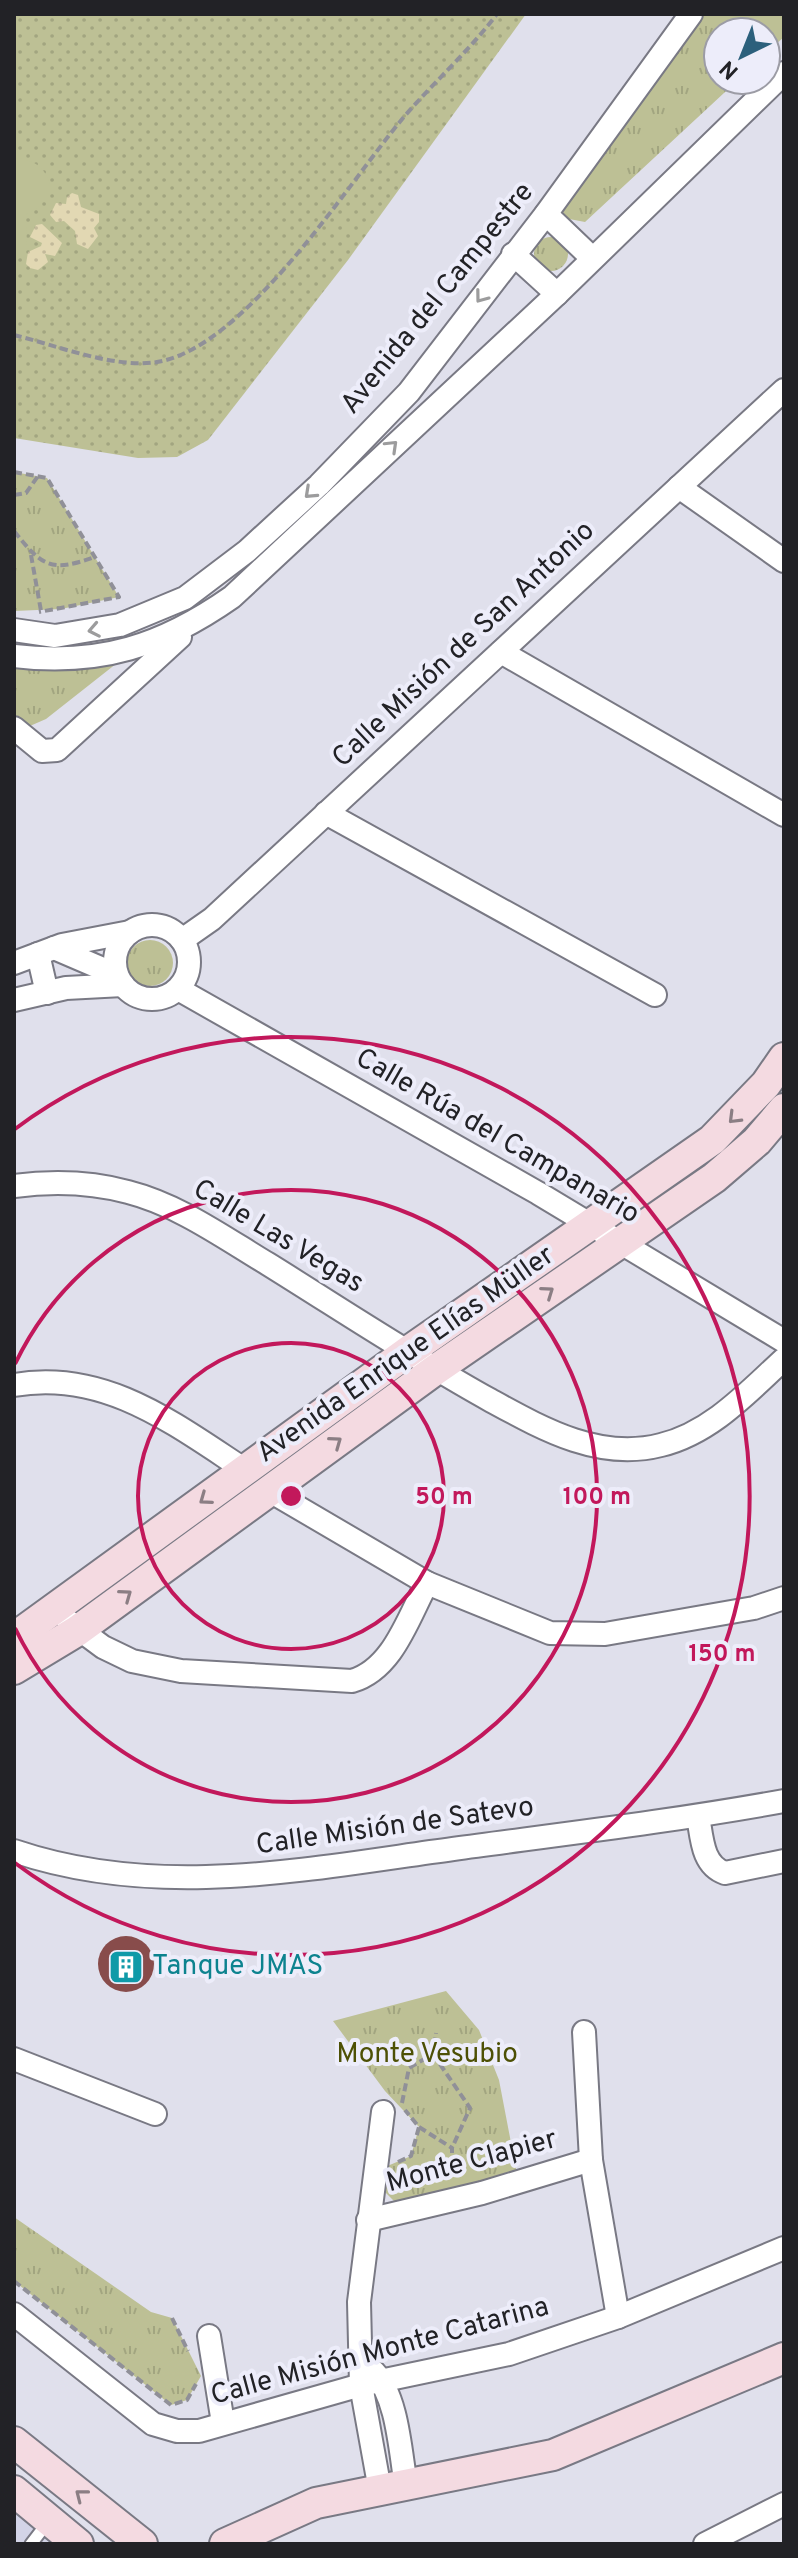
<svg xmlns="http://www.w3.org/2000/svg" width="798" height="2558" font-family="Overpass,sans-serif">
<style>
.built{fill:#d3d4e7}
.grass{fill:url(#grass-dots)}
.sand{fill:url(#sand-dots)}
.park{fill:url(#park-tufts)}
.pitch{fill:#bdc095}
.building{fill:#884c4b}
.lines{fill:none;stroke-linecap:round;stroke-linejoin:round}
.service-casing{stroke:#797984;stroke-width:15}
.minor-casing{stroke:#797984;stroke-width:26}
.secondary-casing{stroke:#797984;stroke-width:34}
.path{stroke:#909098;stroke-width:4;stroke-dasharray:8 4;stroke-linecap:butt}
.service{stroke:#fff;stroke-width:11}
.minor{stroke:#fff;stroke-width:22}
.secondary{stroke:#f4dae1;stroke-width:30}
.oneway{stroke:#9c9c9d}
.oneway2{stroke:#8b7e84}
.ring{fill:none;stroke:#c2185b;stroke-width:4}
.labels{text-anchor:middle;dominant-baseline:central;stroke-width:8;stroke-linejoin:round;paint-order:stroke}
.street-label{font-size:28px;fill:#222226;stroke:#ededfa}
.culture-label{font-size:28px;fill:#0d838f;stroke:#ededfa;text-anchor:start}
.park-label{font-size:28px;fill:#4d5005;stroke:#ededfa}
.centre{fill:#c2185b;stroke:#ededfa;stroke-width:4}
.ring-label{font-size:24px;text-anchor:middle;font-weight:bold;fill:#c2185b;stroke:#ededfa;stroke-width:8;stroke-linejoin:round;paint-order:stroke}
</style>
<defs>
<pattern id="grass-dots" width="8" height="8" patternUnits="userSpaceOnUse" patternTransform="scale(2)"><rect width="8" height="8" fill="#bdc095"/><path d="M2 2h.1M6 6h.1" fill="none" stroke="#a2a580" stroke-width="1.8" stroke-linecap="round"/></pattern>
<pattern id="sand-dots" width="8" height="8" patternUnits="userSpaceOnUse" patternTransform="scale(2)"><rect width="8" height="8" fill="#e2d8b3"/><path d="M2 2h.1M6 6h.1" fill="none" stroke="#c2b99a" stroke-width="1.8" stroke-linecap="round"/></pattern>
<pattern id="park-tufts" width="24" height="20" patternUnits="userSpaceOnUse" patternTransform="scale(2)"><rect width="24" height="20" fill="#bdc095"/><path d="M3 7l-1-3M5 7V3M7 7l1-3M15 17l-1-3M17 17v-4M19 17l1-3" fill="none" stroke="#a2a580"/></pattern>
</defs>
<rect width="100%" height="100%" fill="#e0e0ec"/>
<!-- built -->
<path class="built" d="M14 2505 64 2544H14Z"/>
<!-- grass -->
<path class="grass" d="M14 14H526L348 260 208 440 177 457 138 458 14 438Z"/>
<!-- sand -->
<g class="sand">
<path d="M72 193 78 195 81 207 99 214V222L94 228 98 236 88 249 77 244 75 231 64 221 56 222 50 215 56 203 66 204 67 197Z"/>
<path d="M42 224 62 243 55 256 45 254 48 262 38 270 30 268 26 264 28 252 41 246 42 243 30 237 36 225Z"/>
</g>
<!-- park -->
<g class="park">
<path d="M690 14H784V37L766 53V32H718V80H738L585 222 564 218 561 198Z"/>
<circle cx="551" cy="254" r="17"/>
<path d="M14 472 47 478 119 597 61 609 14 611Z"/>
<path d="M159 630 46 719 23 729 14 723V649L59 650Z"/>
<circle cx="150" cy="963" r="23"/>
<path d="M446 1991 479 2030 499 2080 517 2174 408 2204 394 2201 385 2192V2167L411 2156 419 2127 385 2091 333 2021Z"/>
<path d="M14 2217 151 2312 172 2318 201 2376 187 2400 171 2405 14 2281Z"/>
</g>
<!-- pitch -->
<path class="pitch" d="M14 158C37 160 46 168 52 190L38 207 23 216 27 226 26 246 14 257Z"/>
<!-- building -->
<circle class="building" cx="126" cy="1964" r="28"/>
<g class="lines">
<!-- service casing -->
<g class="service-casing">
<path id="service" d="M31 2544 48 2522"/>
</g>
<!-- minor casing -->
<g class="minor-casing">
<g id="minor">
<path d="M546 214 592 258"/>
<path d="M513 254 557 294"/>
<path d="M679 487 784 561"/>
<path d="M14 630 55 636 120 625 185 598 247 551 319 485 409 392 546 214 691 14"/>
<path d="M501 652 784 815"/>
<path d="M14 656C100 666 162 646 232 597L557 294 784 73"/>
<path d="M14 728 42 751 57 750 180 637"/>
<path d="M326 813 655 995"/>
<circle cx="152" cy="962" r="37"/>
<path d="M182 940 212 919 784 390"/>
<path d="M54 948 117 975"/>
<path d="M38 954 47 993"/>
<path d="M14 963 62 945 130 932"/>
<path d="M178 989 538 1193 784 1341"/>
<path d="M14 1000 66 988 123 985"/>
<path d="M14 1186C52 1181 91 1182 128 1192 179 1205 223 1237 268 1264 342 1310 414 1358 490 1400 543 1429 599 1461 661 1445 711 1433 748 1392 784 1359"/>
<path d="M14 1385C104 1369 173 1423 245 1470"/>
<path d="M270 1491 427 1583 550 1633 605 1634 754 1608 784 1598"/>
<path d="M68 1621 103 1647 132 1661 181 1671 352 1681C393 1669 408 1618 427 1583"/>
<path d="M698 1816C702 1838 702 1865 725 1873L784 1861"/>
<path d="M14 1851C159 1900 306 1869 453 1849 564 1834 674 1821 784 1801"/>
<path d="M584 2032 591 2160 618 2317"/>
<path d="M14 2059 155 2114"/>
<path d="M368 2220 482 2193 591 2160"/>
<path d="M14 2314 153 2424 177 2431H199L361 2385 509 2354 618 2317 784 2248"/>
<path d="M209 2336 223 2423"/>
<path d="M374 2372C398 2398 400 2451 406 2485"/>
<path d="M380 2490 361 2385 359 2302 383 2112"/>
<path d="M705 2544 784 2504"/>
</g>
</g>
<!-- secondary casing -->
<g class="secondary-casing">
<g id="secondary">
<path d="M14 1638 409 1351 712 1140 766 1084 784 1058"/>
<path d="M14 1669 77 1631 435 1370 714 1178 757 1141 784 1109"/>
<path d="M14 2442 142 2544"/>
<path d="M14 2491 78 2544"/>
<path d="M225 2544 316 2503 553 2455 784 2358"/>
</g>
</g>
<!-- path -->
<g class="path">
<path d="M14 335C55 345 115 369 157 362 245 348 347 185 403 118 434 82 469 51 497 14"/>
<path d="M14 472 47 478 119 597 39 612"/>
<path d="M14 495 26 493 38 476"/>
<path d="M14 531C42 566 50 573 95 557"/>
<path d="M31 555 41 611"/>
<path d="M433 2054 470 2108 452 2148"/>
<path d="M402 2103 409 2068 433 2054 436 2033"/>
<path d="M419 2127 452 2148V2171L456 2177"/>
<path d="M398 2162 411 2156 419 2127 405 2110"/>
<path d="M14 2281 171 2405 187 2400 196 2384"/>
<path d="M172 2318 188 2351"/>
</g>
<!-- service -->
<use href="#service" class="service"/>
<!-- minor -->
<use href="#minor" class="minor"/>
<!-- secondary -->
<use href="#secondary" class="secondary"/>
</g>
<!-- one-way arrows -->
<defs><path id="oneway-chevron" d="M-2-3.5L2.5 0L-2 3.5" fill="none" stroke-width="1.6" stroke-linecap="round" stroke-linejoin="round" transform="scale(2)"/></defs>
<g class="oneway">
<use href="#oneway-chevron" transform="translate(481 297) rotate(127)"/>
<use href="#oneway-chevron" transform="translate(392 446) rotate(-44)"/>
<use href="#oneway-chevron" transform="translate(310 493) rotate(137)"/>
<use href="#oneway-chevron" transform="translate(94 630) rotate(169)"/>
</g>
<g class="oneway2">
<use href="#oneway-chevron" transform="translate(734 1118) rotate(135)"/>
<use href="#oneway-chevron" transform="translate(548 1292) rotate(-35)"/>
<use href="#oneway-chevron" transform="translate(336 1442) rotate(-36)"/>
<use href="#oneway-chevron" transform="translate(205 1499) rotate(144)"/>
<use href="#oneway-chevron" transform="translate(126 1595) rotate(-36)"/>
<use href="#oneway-chevron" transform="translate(81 2495) rotate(-142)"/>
</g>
<!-- distance rings -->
<g class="ring">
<circle cx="291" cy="1496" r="153"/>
<path d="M15 1364A306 306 0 1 1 15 1628"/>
<path d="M15 1129A459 459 0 1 1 15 1863"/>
</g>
<!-- icons -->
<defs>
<g id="building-square" transform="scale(1.8)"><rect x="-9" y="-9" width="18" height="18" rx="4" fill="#0f9aa8" stroke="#ededfa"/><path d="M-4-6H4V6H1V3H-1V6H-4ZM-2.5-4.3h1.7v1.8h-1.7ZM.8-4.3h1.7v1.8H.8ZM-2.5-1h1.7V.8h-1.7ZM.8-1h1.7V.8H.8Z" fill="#fff"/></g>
</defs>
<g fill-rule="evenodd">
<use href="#building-square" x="126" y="1967"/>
</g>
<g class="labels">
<!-- street labels -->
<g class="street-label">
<text transform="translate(438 299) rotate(-51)">Avenida del Campestre</text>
<text transform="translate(464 645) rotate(-43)">Calle Misión de San Antonio</text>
<text transform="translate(497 1137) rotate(30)">Calle Rúa del Campanario</text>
<text transform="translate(278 1237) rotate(31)">Calle Las Vegas</text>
<text transform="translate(406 1355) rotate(-35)">Avenida Enrique Elías Müller</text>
<text transform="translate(395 1827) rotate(-8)">Calle Misión de Satevo</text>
<text transform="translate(472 2162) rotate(-15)">Monte Clapier</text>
<text transform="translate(380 2352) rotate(-15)">Calle Misión Monte Catarina</text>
</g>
<!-- culture labels -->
<g class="culture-label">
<text x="152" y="1967">Tanque JMAS</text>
</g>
<!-- park labels -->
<g class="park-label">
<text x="427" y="2055">Monte Vesubio</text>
</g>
</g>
<circle cx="291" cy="1496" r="12" class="centre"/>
<g class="ring-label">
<text x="444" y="1504">50 m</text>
<text x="597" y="1504">100 m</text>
<text x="722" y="1661">150 m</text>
</g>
<!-- border -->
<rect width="798" height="2558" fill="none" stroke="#222226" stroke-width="32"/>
<!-- north arrow -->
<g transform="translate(742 56) rotate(223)"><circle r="38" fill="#ededfa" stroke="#9c9ca5" stroke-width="2"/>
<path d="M0-6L14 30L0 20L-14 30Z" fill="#2c607c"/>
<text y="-12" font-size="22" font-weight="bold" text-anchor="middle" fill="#222226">N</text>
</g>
</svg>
